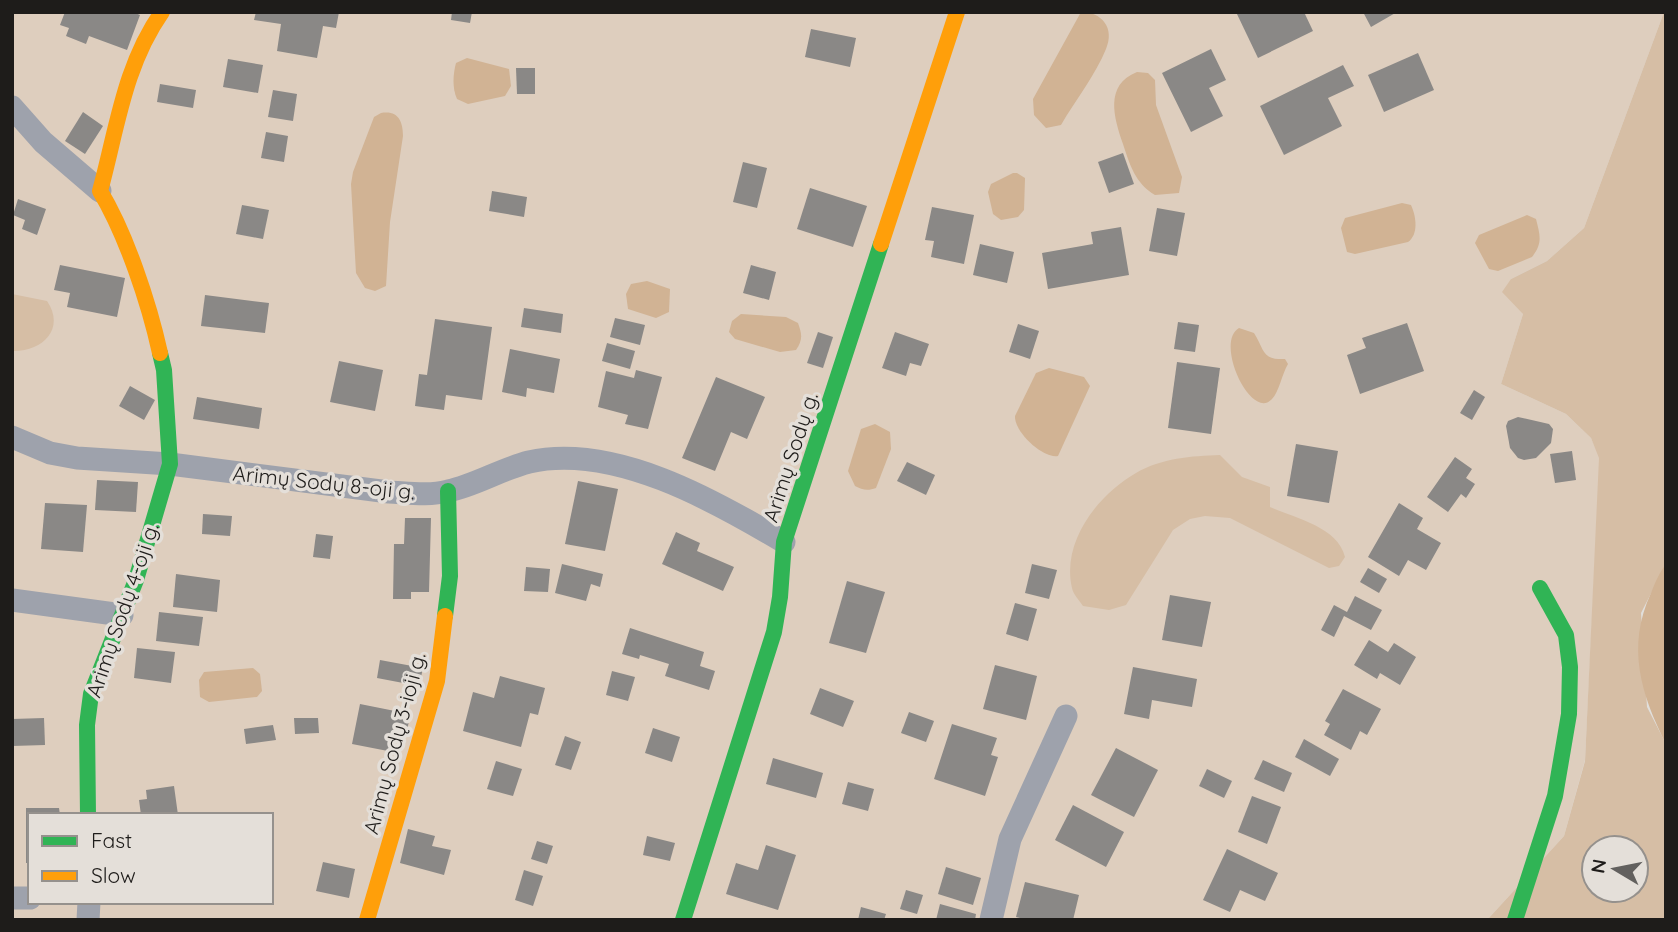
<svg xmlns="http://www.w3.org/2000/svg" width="1678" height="932" font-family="Quicksand,sans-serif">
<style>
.green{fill:#decebe;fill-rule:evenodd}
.forest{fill:#d6bea5;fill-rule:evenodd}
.water{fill:#d1b394}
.building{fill:#8a8886}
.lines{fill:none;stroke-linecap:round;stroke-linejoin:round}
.street{stroke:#9ea2ac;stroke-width:23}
.fast{stroke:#30b455;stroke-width:16}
.slow{stroke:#ff9f0a;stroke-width:16}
.labels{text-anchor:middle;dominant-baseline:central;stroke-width:7;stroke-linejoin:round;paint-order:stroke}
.street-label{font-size:21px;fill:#1e1c1a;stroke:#e4dfd9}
</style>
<rect width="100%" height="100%" fill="#e1dfdc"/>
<!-- green -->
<path class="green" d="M12 12H1664L1584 228 1547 261 1511 279 1523 314 1501 384 1566 414 1591 438 1600 458 1585 760 1564 836 1487 920H12ZM30 815H271V902H30Z"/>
<!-- forest -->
<g class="forest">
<path d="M1664 12H1666V564L1641 613 1647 707 1666 744V920H1487L1564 836 1585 761 1599 458 1591 438 1566 414 1501 384 1523 314 1502 292 1511 279 1547 261 1584 228ZM1594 848H1636V890H1594Z"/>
<path d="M12 294 47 301C66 329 42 352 12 351Z"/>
<path d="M1220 455 1242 477 1270 487V507C1295 518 1338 527 1345 557L1339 566 1329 568 1230 518 1205 516 1190 519 1173 530 1126 605 1109 610 1083 606C1079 600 1073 594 1072 588 1061 541 1099 494 1136 473 1162 458 1191 456 1220 455Z"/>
</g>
<!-- water -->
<g class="water">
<path d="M1081 12C1102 12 1115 28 1106 49 1096 74 1075 101 1061 125L1046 128 1034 115 1033 99Z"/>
<path d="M467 58 509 69 511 86 505 96 468 104 457 99C452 88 453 74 456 63Z"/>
<path d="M1137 72 1148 73 1155 80 1156 105 1182 177 1179 193 1155 195C1135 183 1130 165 1123 144 1114 118 1104 85 1137 72Z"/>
<path d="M381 113C398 110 403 121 403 136L390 222 386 286 375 291 365 288 356 273 351 184 353 172 374 117Z"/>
<path d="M1013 173H1017L1025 178 1024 210 1018 217 1001 220 993 214 988 192 991 184Z"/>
<path d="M1402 203 1411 205C1416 216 1419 234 1408 242L1355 254 1347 252 1341 228 1345 218Z"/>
<path d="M1527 215 1536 219C1540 235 1543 243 1532 257L1498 271 1489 269 1475 243 1479 235Z"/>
<path d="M647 281 670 289 669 312 656 318 628 309 626 294 631 284Z"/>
<path d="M741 314 786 317 798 323C802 334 803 340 796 350L780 352 735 339 729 332 732 321Z"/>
<path d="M1239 328 1254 333C1265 350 1261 360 1285 359L1288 364C1282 374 1279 392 1272 399 1251 422 1214 342 1239 328Z"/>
<path d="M1049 368 1084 377 1090 386 1058 456C1043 459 1014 432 1015 416L1036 373Z"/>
<path d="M875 424 890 432 891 449 876 488C868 491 862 490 855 486L848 471 861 429Z"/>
<path d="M1666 564V744C1641 694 1626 647 1651 593 1655 583 1659 573 1666 564Z"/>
<path d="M253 668 260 674 262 691 257 697 209 702 200 697 199 680 204 672Z"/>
</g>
<!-- building -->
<g class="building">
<path d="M65 12H133L140 15 127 50 89 36 86 44 66 36 69 28 60 25Z"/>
<path d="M256 12H339L336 28 323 26 317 58 277 51 281 24 254 20Z"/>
<path d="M452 12H472L470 23 451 20Z"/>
<path d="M1236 12H1304L1313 31 1258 58Z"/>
<path d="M1363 12H1397L1371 27Z"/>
<path d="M811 29 856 38 850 67 805 57Z"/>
<path d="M1211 49 1226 80 1209 88 1223 116 1191 132 1162 73Z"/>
<path d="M1418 53 1434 90 1384 112 1368 75Z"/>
<path d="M228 59 263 65 258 93 223 87Z"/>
<path d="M1343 65 1354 86 1328 98 1342 126 1284 155 1260 106Z"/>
<path d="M516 68H535V94H517Z"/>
<path d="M160 84 196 90 193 108 157 102Z"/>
<path d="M273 90 297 94 293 121 268 117Z"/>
<path d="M83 112 103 126 85 154 65 141Z"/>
<path d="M266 132 288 136 284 162 261 158Z"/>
<path d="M1123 153 1134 184 1109 193 1098 162Z"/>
<path d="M743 162 767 168 757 208 733 202Z"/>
<path d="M810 188 867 206 853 247 797 229Z"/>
<path d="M492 191 527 197 524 217 489 211Z"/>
<path d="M18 199 46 209 37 235 22 229 25 220 13 215Z"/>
<path d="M242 205 269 210 263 239 236 234Z"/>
<path d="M932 207 974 215 964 264 931 257 934 241 925 240Z"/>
<path d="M1157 208 1185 213 1177 256 1149 251Z"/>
<path d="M1121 227 1129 275 1048 289 1042 253 1093 244 1091 232Z"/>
<path d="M980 244 1014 252 1007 283 973 275Z"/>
<path d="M60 265 125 278 117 317 67 307 70 293 54 290Z"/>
<path d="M751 265 776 272 769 300 743 293Z"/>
<path d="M205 295 269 303 265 333 201 326Z"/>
<path d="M524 308 563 314 561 333 521 327Z"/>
<path d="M615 318 645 325 640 345 610 337Z"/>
<path d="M435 319 492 327 482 400 446 395 444 410 415 406 419 374 427 375Z"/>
<path d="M1178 322 1199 325 1195 352 1174 349Z"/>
<path d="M1407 323 1424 371 1360 394 1347 355 1366 348 1362 338Z"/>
<path d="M1018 324 1039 331 1030 359 1009 352Z"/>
<path d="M818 332 833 337 823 368 807 363Z"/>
<path d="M895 332 929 344 921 366 910 363 906 376 882 368Z"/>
<path d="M607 343 635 351 630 369 602 361Z"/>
<path d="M510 349 560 359 554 393 527 388 526 397 502 392Z"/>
<path d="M339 361 383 370 375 411 330 402Z"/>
<path d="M1177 362 1220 368 1211 434 1168 428Z"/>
<path d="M636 370 662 377 648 429 625 424 628 415 598 407 606 371 634 378Z"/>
<path d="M716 377 765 397 747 439 731 432 715 471 682 458Z"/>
<path d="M130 386 155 400 144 420 119 406Z"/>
<path d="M1474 390 1485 397 1472 420 1460 413Z"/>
<path d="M197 397 262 408 259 429 193 419Z"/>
<path d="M1518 417 1549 424 1553 429 1551 443 1536 458 1524 460 1518 458 1510 448 1506 426 1508 421Z"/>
<path d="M1296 444 1338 451 1329 503 1287 496Z"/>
<path d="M1572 451 1576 480 1555 483 1550 454Z"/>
<path d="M1455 457 1472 469 1466 478 1475 484 1466 498 1461 494 1448 512 1427 497Z"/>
<path d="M907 462 935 475 926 495 897 481Z"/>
<path d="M97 480 138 482 136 512 95 510Z"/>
<path d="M578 481 618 489 605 551 565 544Z"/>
<path d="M45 503 87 505 83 552 41 549Z"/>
<path d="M1399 503 1423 518 1417 529 1441 543 1426 570 1408 560 1399 576 1368 557Z"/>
<path d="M203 514 232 516 230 536 202 534Z"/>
<path d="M405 518H431L429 592H411V599H393L394 544H404Z"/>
<path d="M676 532 700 543 697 551 734 567 723 591 662 564Z"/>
<path d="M316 534 333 536 330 559 313 557Z"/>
<path d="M562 564 603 574 600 587 591 584 586 601 555 593Z"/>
<path d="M1032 564 1057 570 1049 599 1025 593Z"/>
<path d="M526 567 550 569 548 592 524 591Z"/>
<path d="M1368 568 1387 579 1379 593 1360 582Z"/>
<path d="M176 574 220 580 217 612 173 607Z"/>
<path d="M847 581 885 592 866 653 829 643Z"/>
<path d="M1170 595 1211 602 1202 647 1162 640Z"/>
<path d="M1355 596 1382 610 1371 630 1344 616 1334 637 1321 630 1334 605 1347 612Z"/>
<path d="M1015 603 1037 609 1028 641 1006 634Z"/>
<path d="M159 612 203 617 199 646 156 641Z"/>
<path d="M630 628 704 652 700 666 715 671 709 690 665 676 669 664 640 655 639 659 622 654Z"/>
<path d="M1369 640 1388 652 1394 643 1416 657 1400 685 1380 673 1377 679 1354 665Z"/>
<path d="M137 648 175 652 171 683 134 678Z"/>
<path d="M380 660 423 668 419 686 377 678Z"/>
<path d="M995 665 1037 676 1026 720 983 709Z"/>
<path d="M1133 667 1197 679 1192 707 1152 700 1149 719 1124 714Z"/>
<path d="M612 671 635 677 628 701 606 695Z"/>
<path d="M500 676 545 688 538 715 530 713 521 747 463 731 473 692 494 698Z"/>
<path d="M820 688 854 701 843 727 810 714Z"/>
<path d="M1343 689 1381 709 1367 735 1360 731 1351 750 1324 735 1330 724 1325 721Z"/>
<path d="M360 704 410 714 406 738 396 736 393 752 352 744Z"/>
<path d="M909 712 934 721 926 742 901 733Z"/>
<path d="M44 718 45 745 12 746V719Z"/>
<path d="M294 718H318L319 733 295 734Z"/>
<path d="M952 724 997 738 991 755 998 757 985 796 934 779Z"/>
<path d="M273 725 276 740 246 744 244 729Z"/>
<path d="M653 728 680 737 672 762 645 753Z"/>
<path d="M565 736 581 742 571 770 555 765Z"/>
<path d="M1304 739 1339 759 1330 776 1295 757Z"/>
<path d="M1116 748 1158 770 1134 817 1091 795Z"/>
<path d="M773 758 823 773 816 798 766 784Z"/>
<path d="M1263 760 1292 773 1284 792 1254 779Z"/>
<path d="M496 761 522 769 513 796 487 789Z"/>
<path d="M1207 769 1232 781 1224 798 1199 786Z"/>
<path d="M848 782 874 789 868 811 842 804Z"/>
<path d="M174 786 178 815H141L139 800 147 799 146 790Z"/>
<path d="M1252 796 1281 807 1267 844 1238 832Z"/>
<path d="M1073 805 1124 832 1106 867 1055 840Z"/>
<path d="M26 808H59L60 815H30V863H26Z"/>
<path d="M408 829 435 836 432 846 451 850 444 875 400 863Z"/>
<path d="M647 836 675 843 670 861 643 855Z"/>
<path d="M537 841 553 846 547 864 531 859Z"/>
<path d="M766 845 796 855 778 910 726 894 736 863 758 870Z"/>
<path d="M1227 849 1278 873 1265 901 1240 890 1230 912 1203 900Z"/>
<path d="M323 862 355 869 349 898 316 891Z"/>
<path d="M946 867 981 878 973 905 938 894Z"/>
<path d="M524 870 543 876 533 906 515 900Z"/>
<path d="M1025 882 1079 895 1073 920H1028L1016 917Z"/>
<path d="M906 890 923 895 917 914 900 909Z"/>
<path d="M940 904 976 914 975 920H936Z"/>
<path d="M861 907 886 914 884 920H858Z"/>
</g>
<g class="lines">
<!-- street -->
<g class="street">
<path d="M12 107 43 142 100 191"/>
<path d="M12 437 50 453 77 458 170 464 389 492C409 493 429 496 448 491 476 485 501 469 529 462 613 443 714 500 784 542"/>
<path d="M12 600 122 615"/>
<path d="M12 898H30"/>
<path d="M88 920 89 902"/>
<path d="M991 920 1010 839 1066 716"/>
</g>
<!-- fast -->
<g class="fast">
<path d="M445 616 450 576 448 491"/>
<path d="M88 815 87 725 91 694 136 580 170 464 164 370 160 353"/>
<path d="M683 920 774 632 780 597 784 542 881 244"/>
<path d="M1515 920 1555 796 1569 714 1570 667 1566 635 1540 588"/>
</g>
<!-- slow -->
<g class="slow">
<path d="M881 244 957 12"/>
<path d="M160 353C149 303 126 234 100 191 117 129 124 66 162 12"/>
<path d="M367 920 437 681 445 616"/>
</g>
</g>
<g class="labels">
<!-- street labels -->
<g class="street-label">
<text transform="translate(790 457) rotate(-72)">Arimų Sodų g.</text>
<text transform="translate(324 482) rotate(6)">Arimų Sodų 8-oji g.</text>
<text transform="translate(122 610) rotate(-71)">Arimų Sodų 4-oji g.</text>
<text transform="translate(394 743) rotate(-75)">Arimų Sodų 3-ioji g.</text>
</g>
</g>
<!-- border -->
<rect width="1678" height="932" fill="none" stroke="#1e1c1a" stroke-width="28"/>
<!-- legend -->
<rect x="28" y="813" width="245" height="91" fill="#e4dfd9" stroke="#95918d" stroke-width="2"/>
<rect x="42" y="836" width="35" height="10" fill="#30b455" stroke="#95918d" stroke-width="2"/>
<text x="91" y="848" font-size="21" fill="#1e1c1a">Fast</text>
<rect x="42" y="871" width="35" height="10" fill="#ff9f0a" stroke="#95918d" stroke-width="2"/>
<text x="91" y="883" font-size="21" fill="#1e1c1a">Slow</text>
<!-- north arrow -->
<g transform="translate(1615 869) rotate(280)"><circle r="33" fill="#e4dfd9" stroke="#95918d" stroke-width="2"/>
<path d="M0-5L12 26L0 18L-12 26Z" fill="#62605e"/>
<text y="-10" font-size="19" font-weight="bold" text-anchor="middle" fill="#1e1c1a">N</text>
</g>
</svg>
